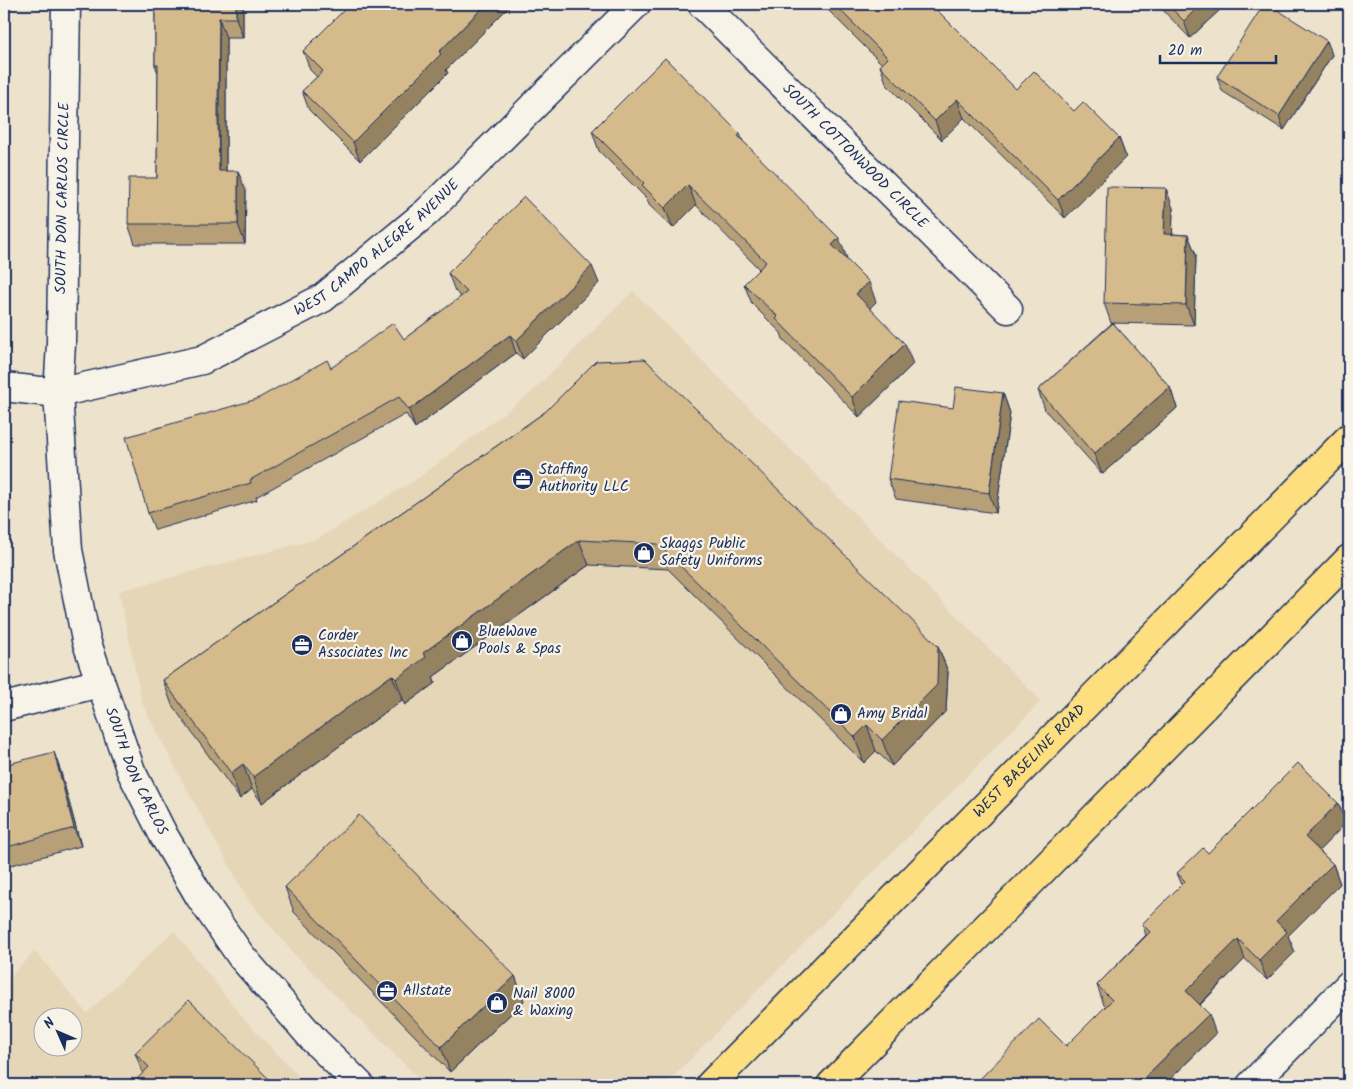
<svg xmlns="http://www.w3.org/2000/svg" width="1353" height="1089" font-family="Kalam,sans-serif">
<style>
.built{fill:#e6d6b8;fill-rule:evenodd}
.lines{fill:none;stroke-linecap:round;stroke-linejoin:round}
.minor-casing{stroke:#1b2f5e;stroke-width:31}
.primary-casing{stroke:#1b2f5e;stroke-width:31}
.minor{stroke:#f7f3e8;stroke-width:28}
.primary{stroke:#fedf80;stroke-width:28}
.wall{fill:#b7a078;stroke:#1b2f5e}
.shaded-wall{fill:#958261;stroke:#1b2f5e}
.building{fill:#d5ba8b;stroke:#1b2f5e}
.labels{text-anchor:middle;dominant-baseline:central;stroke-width:4.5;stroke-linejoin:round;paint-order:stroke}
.street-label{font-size:15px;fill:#1b2f5e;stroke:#f7f3e8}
.poi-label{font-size:15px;fill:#1b2f5e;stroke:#f7f3e8;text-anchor:start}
</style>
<rect width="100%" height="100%" fill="#ede2cc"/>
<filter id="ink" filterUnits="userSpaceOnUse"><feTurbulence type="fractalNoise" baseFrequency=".02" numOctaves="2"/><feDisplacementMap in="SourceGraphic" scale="10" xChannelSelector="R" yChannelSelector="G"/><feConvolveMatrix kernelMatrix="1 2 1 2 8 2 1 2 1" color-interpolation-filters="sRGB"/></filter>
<g filter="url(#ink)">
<!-- built -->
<g class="built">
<path d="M633 291 1041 701 665 1085H425L295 955 249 901 185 786 142 703 119 591 317 539 417 479 533 391Z"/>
<path d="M174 931 244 1019 307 1085H4V983L35 951 87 1013ZM42 1016H72V1046H42Z"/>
</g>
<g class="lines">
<!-- minor casing -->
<g class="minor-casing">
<g id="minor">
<path id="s1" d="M66 4 61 344 58 393 68 550 86 640 131 771 164 836 200 897 241 956 315 1041 360 1085"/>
<path id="s2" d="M702 4 1008 309"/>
<path id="s3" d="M4 387 58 393 202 360 323 298 427 212 636 4"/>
<path d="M4 707 100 683"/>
<path d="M1251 1085 1349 985"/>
</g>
</g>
<!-- primary casing -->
<g class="primary-casing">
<g id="primary">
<path id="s4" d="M710 1085 1349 438"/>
<path d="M831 1085 1349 559"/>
</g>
</g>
<!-- minor -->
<use href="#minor" class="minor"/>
<!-- primary -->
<use href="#primary" class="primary"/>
</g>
<!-- wall -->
<g class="wall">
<path d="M155 4H243V38H226V171L246 191 245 244H135L128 224 157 178 158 73 155 65Z"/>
<path d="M391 4H512L446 70 448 73 360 161 309 110 302 91 317 77 310 70 303 51Z"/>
<path d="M822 4H931L1016 89 1074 111 1119 138 1126 157 1065 218 964 118 942 140 887 85 880 66 882 64Z"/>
<path d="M1157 4H1226L1190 38Z"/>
<path d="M1327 41 1332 55 1284 130 1222 91 1217 77Z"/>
<path d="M592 131 740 134 743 141 847 258 846 259 876 302 870 308 913 364 859 417 783 339 781 333 752 304 744 284 759 269 696 205 673 228 649 205 647 199 599 151Z"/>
<path d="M1173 208 1172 234 1188 235 1196 255 1194 325 1113 323 1170 387 1177 408 1102 474 1045 410 1038 390 1112 323H1111L1104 303Z"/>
<path d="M448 273 599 283 523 359 516 353 415 428 406 414 256 497 257 500 155 530 148 513 257 399 331 368 404 339 461 297 455 291Z"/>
<path d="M1003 393 1010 413 996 513 896 499 888 479 953 408Z"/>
<path d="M545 412 938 646 948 672 946 711 892 766 876 751 864 763 668 569 589 565 433 677 435 683 405 705 402 700 262 803 252 789 240 799 172 705 163 680Z"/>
<path d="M4 765 60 769 81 846 4 867Z"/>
<path d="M1338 803 1346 823 1319 850 1333 864 1340 884 1288 936 1295 952 1267 980 1245 959 1200 1005 1216 1034 1164 1085H974L1066 1046 1106 1007 1104 1005 1097 985 1146 935 1142 924 1182 885 1177 873 1208 853Z"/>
<path d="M285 887 515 976 524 1001 450 1072 294 912Z"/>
<path d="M135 1053 275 1085 143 1073Z"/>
</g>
<!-- shaded-wall -->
<g class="shaded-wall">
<path d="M236 4H243V38L236 18Z"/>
<path d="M486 4H512L446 70 448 73 360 161 353 142 439 52Z"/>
<path d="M1201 4H1226L1190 38 1184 21Z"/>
<path d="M219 18 226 38V191L219 171Z"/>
<path d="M1327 41 1332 55 1284 130 1279 116Z"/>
<path d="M957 99 964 118 942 140 935 121Z"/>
<path d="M1119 138 1126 157 1065 218 1058 200Z"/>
<path d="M238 171 246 191 245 244 238 224Z"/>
<path d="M688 185 696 205 673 228 665 208Z"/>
<path d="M1166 188 1173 208 1172 254 1164 234Z"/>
<path d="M1188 235 1196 255 1194 325 1186 305Z"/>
<path d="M839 238 847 258 840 265 832 245Z"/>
<path d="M592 266 599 283 523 359 516 341Z"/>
<path d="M869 282 876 302 864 314 856 294Z"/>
<path d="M510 335 516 353 415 428 409 410Z"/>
<path d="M905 344 913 364 859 417 852 397Z"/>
<path d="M1170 387 1177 408 1102 474 1094 454Z"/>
<path d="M1003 393 1010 413 996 513 989 493Z"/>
<path d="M579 540 589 565 433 677 435 683 405 705 396 679 423 653Z"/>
<path d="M938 646 948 672 946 711 892 766 882 740Z"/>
<path d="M392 675 402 700 262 803 253 777Z"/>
<path d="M867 725 876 751 864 763 855 737Z"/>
<path d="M54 752 60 769 81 846 74 828Z"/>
<path d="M243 764 252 789 240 799 231 773Z"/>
<path d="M1338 803 1346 823 1313 857 1305 837Z"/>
<path d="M1333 864 1340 884 1288 936 1295 952 1267 980 1259 960 1276 921Z"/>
<path d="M1238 939 1245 959 1193 1011 1186 991Z"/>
<path d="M515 976 524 1001 450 1072 441 1047Z"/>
<path d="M1209 1014 1216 1034 1164 1085H1144L1142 1080Z"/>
<path d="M1140 1078 1143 1085H1132Z"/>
</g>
<!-- building -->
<g class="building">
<path d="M155 4H236V18H219L218 117 219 171H238V224H128L129 178H157L158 65H155Z"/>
<path d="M350 4H486L439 52 441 54 353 142 302 91 323 71 303 51Z"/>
<path d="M834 4H931L1016 89 1034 71 1074 111 1083 102 1119 138 1058 200 957 99 935 121 880 66 888 58Z"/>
<path d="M1167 4H1201L1184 21Z"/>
<path d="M1264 4H1268L1327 41 1279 116 1217 77Z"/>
<path d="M1349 54V74L1343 56Z"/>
<path d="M665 58 740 134 738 136 839 238 832 245 869 282 856 294 905 344 852 397 776 319 778 317 744 284 766 262 688 185 665 208 642 185 644 183 592 131Z"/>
<path d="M1107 187 1166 188 1164 234 1188 235 1186 305 1104 303Z"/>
<path d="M524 197 592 266 516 341 510 335 409 410 399 397 250 480 251 483 148 513 126 437 257 399 327 360 331 368 393 323 404 339 467 292 448 273Z"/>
<path d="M1113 323 1170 387 1094 454 1038 390Z"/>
<path d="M645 359 938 646 937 685 882 740 867 725 855 737 658 544 579 540 423 653 426 657 396 679 392 675 253 777 243 764 231 773 163 680 545 412 596 361Z"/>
<path d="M956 387 1003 393 989 493 888 479 899 401 953 408Z"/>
<path d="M54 752 74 828 4 848V765Z"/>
<path d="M1298 763 1338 803 1305 837 1333 864 1276 921 1287 932 1259 960 1238 939 1186 991 1209 1014 1142 1080 1140 1078 1132 1085H974L1039 1019 1066 1046 1112 1000 1097 985 1150 932 1142 924 1185 881 1177 873 1203 848 1208 853Z"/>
<path d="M359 815 515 976 441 1047 285 887Z"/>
<path d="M189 1000 275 1085H131L149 1067 135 1053Z"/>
</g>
</g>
<!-- icons -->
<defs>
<g id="office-disc" transform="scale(1.125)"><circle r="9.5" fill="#1b2f5e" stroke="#f7f3e8"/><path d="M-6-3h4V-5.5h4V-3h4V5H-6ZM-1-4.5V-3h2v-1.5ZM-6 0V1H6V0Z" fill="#fff"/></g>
<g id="shop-disc" transform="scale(1.125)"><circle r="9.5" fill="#1b2f5e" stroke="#f7f3e8"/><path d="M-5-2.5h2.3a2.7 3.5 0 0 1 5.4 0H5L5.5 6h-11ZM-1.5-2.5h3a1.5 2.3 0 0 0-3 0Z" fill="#fff"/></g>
</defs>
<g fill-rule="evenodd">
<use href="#office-disc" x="523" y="479"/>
<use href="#shop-disc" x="644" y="553"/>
<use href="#shop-disc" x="462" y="641"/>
<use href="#office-disc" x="302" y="645"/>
<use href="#shop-disc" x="841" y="714"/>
<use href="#office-disc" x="387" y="991"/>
<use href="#shop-disc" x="497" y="1003"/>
</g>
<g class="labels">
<!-- street labels -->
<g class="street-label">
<text stroke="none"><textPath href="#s2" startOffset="216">SOUTH COTTONWOOD CIRCLE</textPath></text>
<text transform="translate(63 198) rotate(-89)">SOUTH DON CARLOS CIRCLE</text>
<text stroke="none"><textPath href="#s3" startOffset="411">WEST CAMPO ALEGRE AVENUE</textPath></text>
<text stroke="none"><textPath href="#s4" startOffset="455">WEST BASELINE ROAD</textPath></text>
<text stroke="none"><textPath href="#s1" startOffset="779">SOUTH DON CARLOS</textPath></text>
</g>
<!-- poi labels -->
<g class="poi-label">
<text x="539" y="470">Staffing<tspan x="539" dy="17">Authority LLC</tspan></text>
<text x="660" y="544">Skaggs Public<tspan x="660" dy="17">Safety Uniforms</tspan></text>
<text x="478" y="632">BlueWave<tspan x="478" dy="17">Pools &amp; Spas</tspan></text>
<text x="318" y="636">Corder<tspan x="318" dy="17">Associates Inc</tspan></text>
<text x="857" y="714">Amy Bridal</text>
<text x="403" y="991">Allstate</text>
<text x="513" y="994">Nail 8000<tspan x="513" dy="17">&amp; Waxing</tspan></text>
</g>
</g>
<!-- margin -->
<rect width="1353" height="1089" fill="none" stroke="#f7f3e8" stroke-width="20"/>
<rect x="10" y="10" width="1333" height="1069" fill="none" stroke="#1b2f5e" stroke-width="2" filter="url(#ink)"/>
<!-- north arrow -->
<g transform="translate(58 1032) rotate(315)"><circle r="24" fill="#f7f3e8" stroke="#9fa5b1"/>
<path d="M0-4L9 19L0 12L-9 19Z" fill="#1b2f5e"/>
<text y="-8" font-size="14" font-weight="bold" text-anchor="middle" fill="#1b2f5e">N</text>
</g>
<!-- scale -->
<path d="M1160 55v8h116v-8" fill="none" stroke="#1b2f5e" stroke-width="2.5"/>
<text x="1168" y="55" font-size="15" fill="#1b2f5e" stroke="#f7f3e8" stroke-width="4" paint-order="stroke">20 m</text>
</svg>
